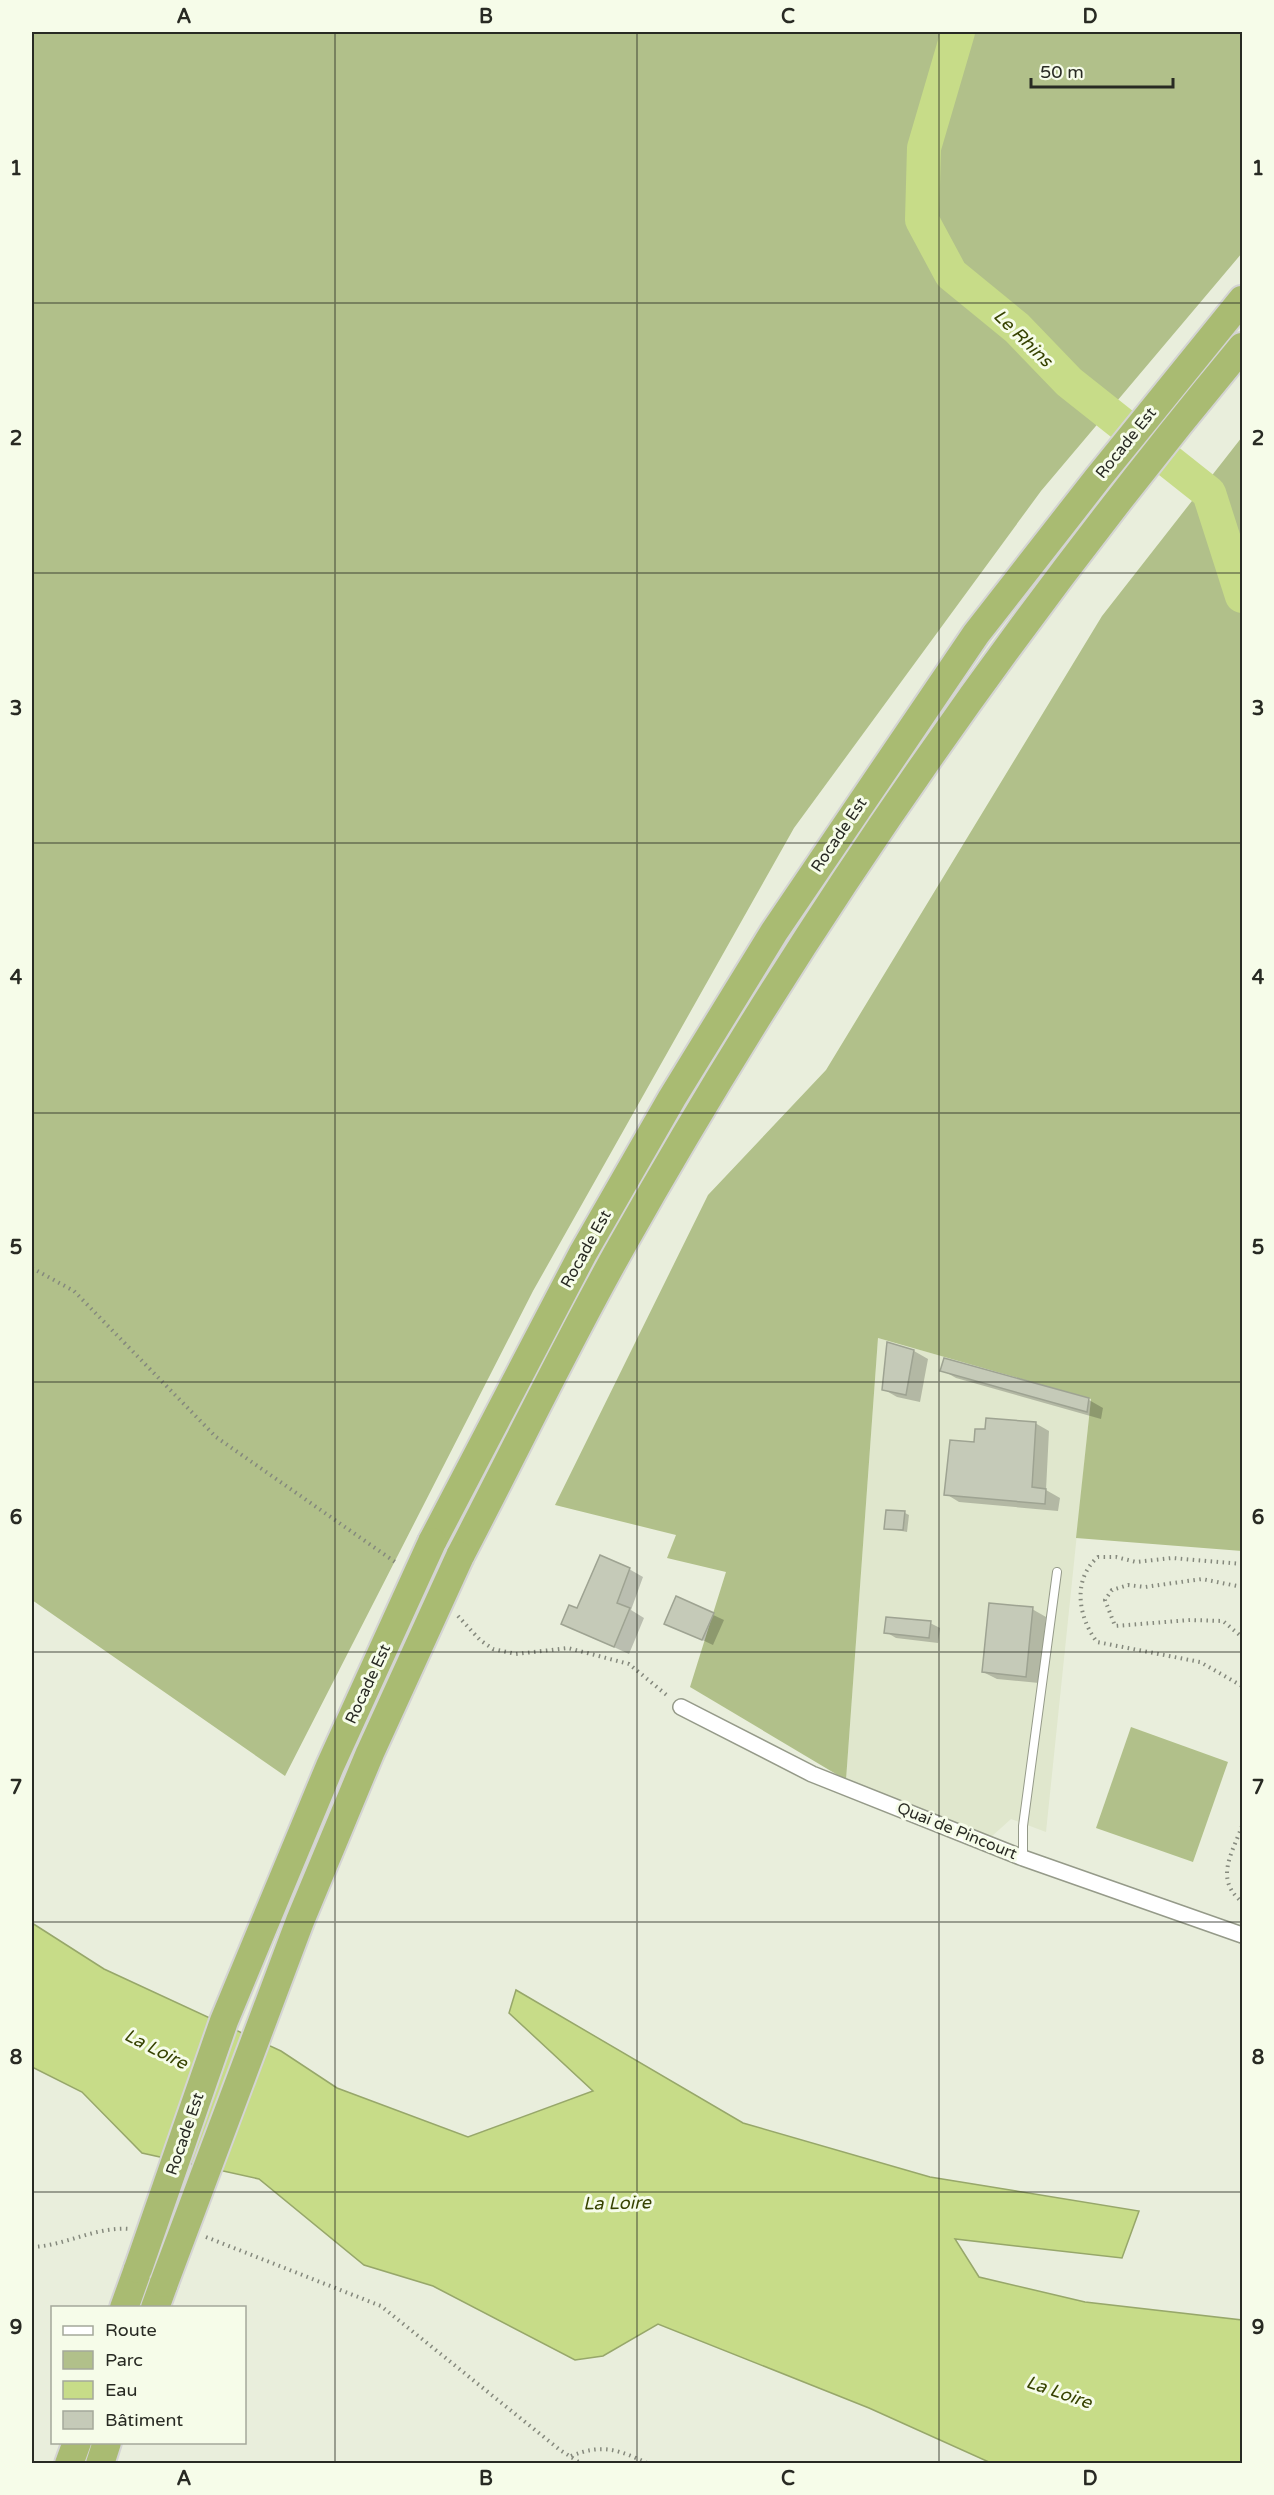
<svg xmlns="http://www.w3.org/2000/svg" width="1274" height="2495" font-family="'Varela Round',sans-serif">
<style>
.built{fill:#e0e7cd}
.green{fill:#b1c08a}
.water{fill:#c7dc88;stroke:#97a76a;stroke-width:1.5}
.shadow{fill:#0003}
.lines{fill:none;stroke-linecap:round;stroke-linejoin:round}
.river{stroke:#c7dc88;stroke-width:34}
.building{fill:#c5cab8;stroke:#9ea392;stroke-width:1.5}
.lane-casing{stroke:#959a89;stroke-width:10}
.street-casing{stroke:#959a89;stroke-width:18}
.highway-casing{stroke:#d4d4d3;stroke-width:32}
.path{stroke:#85897d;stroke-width:4;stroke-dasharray:1.5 4.5;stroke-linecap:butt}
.lane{stroke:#fff;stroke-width:8}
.street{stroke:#fff;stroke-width:15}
.highway{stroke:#a9bb72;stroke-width:28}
.highway-bridge-casing{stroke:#d4d4d3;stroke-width:32;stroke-linecap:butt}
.highway-bridge{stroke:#a9bb72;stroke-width:28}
.grid{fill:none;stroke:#282a23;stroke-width:1.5;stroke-opacity:0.55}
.labels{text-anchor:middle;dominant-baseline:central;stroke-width:6;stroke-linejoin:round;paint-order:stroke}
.street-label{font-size:16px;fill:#282a23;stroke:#f6fce9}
.water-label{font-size:18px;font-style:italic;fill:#374301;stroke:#f6fce9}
.neatline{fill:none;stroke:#282a23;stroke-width:2}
.grid-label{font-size:20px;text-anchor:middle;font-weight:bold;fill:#282a23}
</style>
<rect width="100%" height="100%" fill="#e9eedc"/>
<!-- built -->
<path class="built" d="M878 1338 1091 1399 1046 1832 1011 1819 991 1837 846 1780Z"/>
<!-- green -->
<g class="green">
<path d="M32 32H1242V253L1041 491 794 828 533 1291 285 1776 32 1600Z"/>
<path d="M1242 437V1551L1076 1538 1091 1399 878 1338 846 1780 690 1687 726 1572 667 1558 676 1535 555 1505 708 1195 826 1070 1102 616Z"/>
<path d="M1131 1727 1228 1762 1193 1862 1096 1828Z"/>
</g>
<!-- water -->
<path class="water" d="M32 1923 104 1969 281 2051 337 2088 468 2137 593 2091 509 2013 516 1990 743 2123 930 2177 1139 2211 1122 2258 955 2239 979 2277 1085 2302 1242 2320V2463H991L869 2408 658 2324 603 2356 575 2360 433 2286 364 2265 259 2179 142 2153 82 2092 32 2067Z"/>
<!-- shadow -->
<g class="shadow">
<path d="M914 1351 928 1359 920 1402 897 1397 883 1389Z"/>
<path d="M942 1370 1089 1400 1103 1408 1101 1419 956 1378Z"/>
<path d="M1035 1423 1049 1431 1046 1490 1060 1498 1058 1511 959 1502 946 1494 975 1444Z"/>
<path d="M905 1513 909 1515 907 1532 886 1528Z"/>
<path d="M629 1569 643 1577 631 1610 644 1618 629 1654 563 1624Z"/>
<path d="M677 1598 724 1620 713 1645 666 1623Z"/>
<path d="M1032 1609 1046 1617 1039 1683 997 1679 983 1672Z"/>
<path d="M930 1623 940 1628 938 1643 896 1638 886 1632Z"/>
</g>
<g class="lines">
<!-- river -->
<path class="river" d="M958 32 924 148 922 220 951 274 1017 328 1069 382 1209 493 1242 596"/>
</g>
<!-- building -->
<g class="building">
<path d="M887 1342 914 1350 906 1395 882 1390Z"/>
<path d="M944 1358 1089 1398 1087 1412 940 1371Z"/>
<path d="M986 1418 1036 1422 1032 1487 1046 1489 1045 1504 944 1495 950 1440 974 1442 975 1429H985Z"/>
<path d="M886 1510 905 1511 903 1530 884 1529Z"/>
<path d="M600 1555 630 1568 617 1603 630 1608 614 1647 561 1624 569 1605 577 1608Z"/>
<path d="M676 1596 714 1613 702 1640 664 1624Z"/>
<path d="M989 1603 1033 1607 1026 1677 982 1672Z"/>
<path d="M886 1617 931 1621 929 1638 884 1633Z"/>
</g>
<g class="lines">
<!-- lane casing -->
<g class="lane-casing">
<path id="lane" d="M1023 1858V1826L1057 1572"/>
</g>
<!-- street casing -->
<g class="street-casing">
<path id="street" d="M681 1707 812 1774 1023 1858 1242 1935"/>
</g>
<!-- highway casing -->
<g class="highway-casing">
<g id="highway">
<path d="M432 1542 583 1253 672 1098 774 932 976 634 1097 479 1242 300"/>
<path d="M460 1556C514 1453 564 1348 621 1247 800 929 1009 628 1242 347"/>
<path d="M124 2308 138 2269"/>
<path d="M155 2308 164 2283"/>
<path d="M69 2464 77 2442"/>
<path d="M100 2464 107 2442"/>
</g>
</g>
<!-- path -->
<g class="path">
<path d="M32 1268 74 1291 216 1437 398 1564"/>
<path d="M1242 1564 1172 1558 1136 1562 1116 1557H1098C1072 1579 1078 1617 1097 1642L1200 1662 1242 1686"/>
<path d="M1242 1587 1202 1579 1145 1587 1128 1585 1112 1590 1105 1600 1115 1626 1190 1620 1223 1621 1242 1637"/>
<path d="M458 1616 480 1640 493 1649 516 1654 568 1648 629 1664 669 1697"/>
<path d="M1242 1826C1232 1854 1214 1879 1242 1902"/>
<path d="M206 2237 381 2306 560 2450 582 2464"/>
<path d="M32 2247C65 2246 96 2226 130 2229"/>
<path d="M571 2456C603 2443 619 2450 649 2464"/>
</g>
<!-- lane -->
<use href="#lane" class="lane"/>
<!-- street -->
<use href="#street" class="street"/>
<!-- highway -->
<use href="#highway" class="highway"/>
<!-- highway-bridge casing -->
<g class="highway-bridge-casing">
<g id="highway-bridge">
<path d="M138 2269 224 2021 330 1766 432 1542"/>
<path d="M164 2283 300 1921 370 1753 460 1556"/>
</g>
</g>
<!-- highway-bridge -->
<use href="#highway-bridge" class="highway-bridge"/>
</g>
<!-- grid -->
<path class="grid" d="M335 32V2464M637 32V2464M939 32V2464M32 303H1242M32 573H1242M32 843H1242M32 1113H1242M32 1382H1242M32 1652H1242M32 1922H1242M32 2192H1242"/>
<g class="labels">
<!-- street labels -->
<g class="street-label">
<text transform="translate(1126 443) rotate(-51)">Rocade Est</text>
<text transform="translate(839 835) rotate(-56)">Rocade Est</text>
<text transform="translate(586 1249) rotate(-61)">Rocade Est</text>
<text transform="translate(368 1684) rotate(-65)">Rocade Est</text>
<text transform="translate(957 1831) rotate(22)">Quai de Pincourt</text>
<text transform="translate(185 2134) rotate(-71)">Rocade Est</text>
</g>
<!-- water labels -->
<g class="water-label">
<text transform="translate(1023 338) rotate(44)">Le Rhins</text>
<text transform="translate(156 2049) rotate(27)">La Loire</text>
<text transform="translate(617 2203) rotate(-1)">La Loire</text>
<text transform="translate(1059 2392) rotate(19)">La Loire</text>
</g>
</g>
<!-- border -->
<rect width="1274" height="2495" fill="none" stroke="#f6fce9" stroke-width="66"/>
<!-- legend -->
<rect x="51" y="2306" width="195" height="138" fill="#f6fce9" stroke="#a4a89a" stroke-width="1.5"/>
<rect x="63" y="2326" width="30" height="9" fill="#ffffff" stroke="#a4a89a" stroke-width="1.5"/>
<text x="105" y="2336" font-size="18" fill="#282a23">Route</text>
<rect x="63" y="2351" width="30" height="18" fill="#b1c08a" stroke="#a4a89a" stroke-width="1.5"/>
<text x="105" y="2366" font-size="18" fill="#282a23">Parc</text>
<rect x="63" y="2381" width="30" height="18" fill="#c7dc88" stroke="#a4a89a" stroke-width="1.5"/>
<text x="105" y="2396" font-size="18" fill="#282a23">Eau</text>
<rect x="63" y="2411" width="30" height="18" fill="#c5cab8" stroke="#a4a89a" stroke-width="1.5"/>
<text x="105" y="2426" font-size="18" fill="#282a23">Bâtiment</text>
<!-- scale -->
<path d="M1031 78v9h142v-9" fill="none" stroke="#282a23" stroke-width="3"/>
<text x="1040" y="78" font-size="18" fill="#282a23" stroke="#f6fce9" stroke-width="4.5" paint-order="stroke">50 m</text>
<rect x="33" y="33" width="1208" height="2429" class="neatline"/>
<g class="grid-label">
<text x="184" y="23">A</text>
<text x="486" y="23">B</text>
<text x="788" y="23">C</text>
<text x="1090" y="23">D</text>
<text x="16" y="175">1</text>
<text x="1258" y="175">1</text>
<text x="16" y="445">2</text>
<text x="1258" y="445">2</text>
<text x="16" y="715">3</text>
<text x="1258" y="715">3</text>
<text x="16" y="984">4</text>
<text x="1258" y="984">4</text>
<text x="16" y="1254">5</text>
<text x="1258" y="1254">5</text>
<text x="16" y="1524">6</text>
<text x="1258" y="1524">6</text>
<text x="16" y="1794">7</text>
<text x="1258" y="1794">7</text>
<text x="16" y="2064">8</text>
<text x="1258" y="2064">8</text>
<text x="16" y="2334">9</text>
<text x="1258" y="2334">9</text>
<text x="184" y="2485">A</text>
<text x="486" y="2485">B</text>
<text x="788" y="2485">C</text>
<text x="1090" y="2485">D</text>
</g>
</svg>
